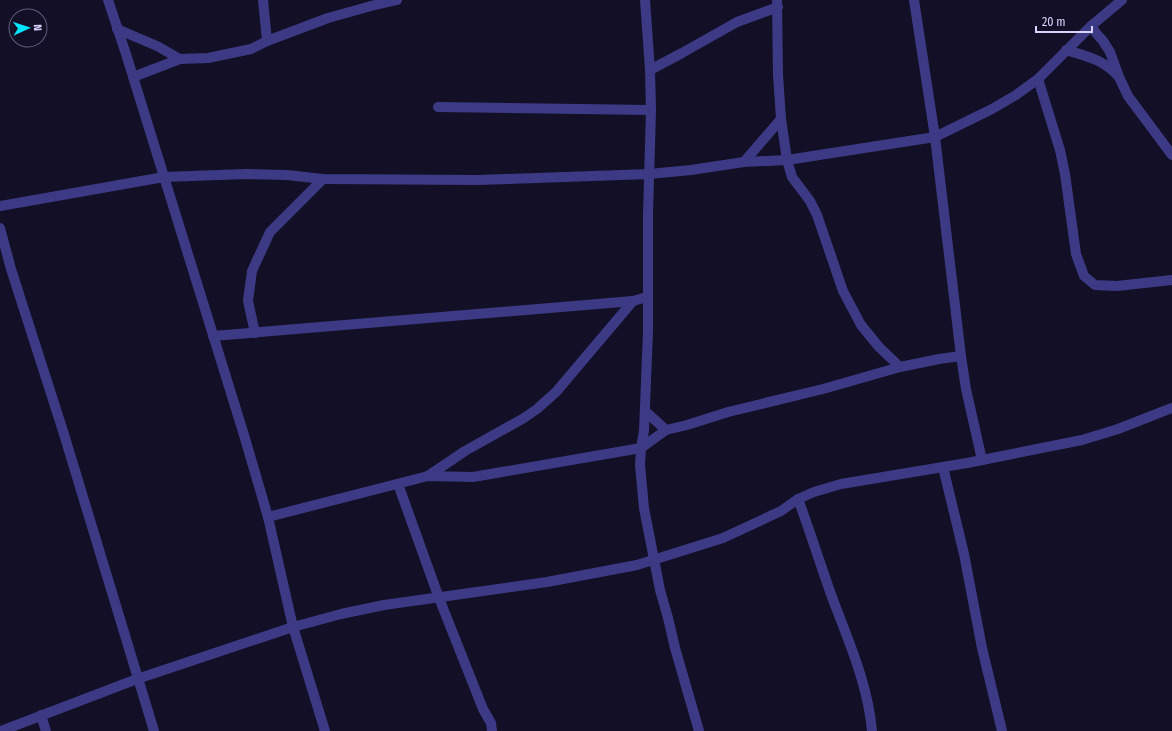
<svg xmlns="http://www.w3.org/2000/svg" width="1172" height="731" font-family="'Fira Sans Condensed',sans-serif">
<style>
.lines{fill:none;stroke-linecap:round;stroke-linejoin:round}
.street{stroke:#3d3a85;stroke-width:10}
</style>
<rect width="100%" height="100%" fill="#130f26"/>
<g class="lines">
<!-- street -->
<g class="street">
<path d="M108 0 126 54 244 435 268 517 293 627 325 731"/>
<path d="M263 0 267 41"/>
<path d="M645 0 650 70 651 110 648 214V331L644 431 641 448 640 465 644 508 660 590 668 618 675 648 699 731"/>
<path d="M777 0 778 75 781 119 787 160 792 177 810 201 817 215 843 291 861 325 879 347 900 367"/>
<path d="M914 0 935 137 961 356 966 389 982 460"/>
<path d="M1091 26 1096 33 1103 41 1110 52 1119 77 1128 96 1172 155"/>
<path d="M117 29 157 46 180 59"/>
<path d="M1066 50C1085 56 1102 59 1116 74"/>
<path d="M650 70 682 53 737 22 778 7"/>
<path d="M133 77 180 59 208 58 251 49 267 41 328 18 371 6 397 0"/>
<path d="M1038 79 1060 150 1065 174 1076 254 1084 276 1095 285 1117 286 1172 280"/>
<path d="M438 107 651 110"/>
<path d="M744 162 781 119"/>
<path d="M0 206 164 177 246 174 287 175 323 179 478 180 649 174 691 170 744 162 787 160 935 137 992 109 1016 95 1038 79 1091 26 1122 0"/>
<path d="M0 228 11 269 63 431 154 731"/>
<path d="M255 333 248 301 252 271 270 232 323 179"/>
<path d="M213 336 633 301"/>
<path d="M645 411 666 430"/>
<path d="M943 467 964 554 982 648 1002 731"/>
<path d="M428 476 465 451 524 418 537 409 556 392 633 301 647 297"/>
<path d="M398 484 439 598 483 709 491 723 492 731"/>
<path d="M798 499C810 531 820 564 832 597 848 640 868 684 872 731"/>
<path d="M268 517 428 476 473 477 641 448 666 430 687 425 728 412 823 389 900 367 939 359 961 356"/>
<path d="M41 715 46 731"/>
<path d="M1 731 137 679 293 627 341 614 384 605 547 582 637 565 723 538 781 511 798 499 814 492 841 484 967 463 1082 440 1118 429 1172 408"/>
</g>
</g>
<!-- north arrow -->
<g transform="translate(28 28) rotate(87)"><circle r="19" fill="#130f26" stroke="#625e7d"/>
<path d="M0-3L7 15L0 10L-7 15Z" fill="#00e5ff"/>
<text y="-6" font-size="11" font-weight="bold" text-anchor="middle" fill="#d9d4ff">N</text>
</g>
<!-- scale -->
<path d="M1036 26v6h56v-6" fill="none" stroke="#d9d4ff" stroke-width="2"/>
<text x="1042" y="26" font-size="12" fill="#d9d4ff" stroke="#130f26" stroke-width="3" paint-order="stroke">20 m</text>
</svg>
